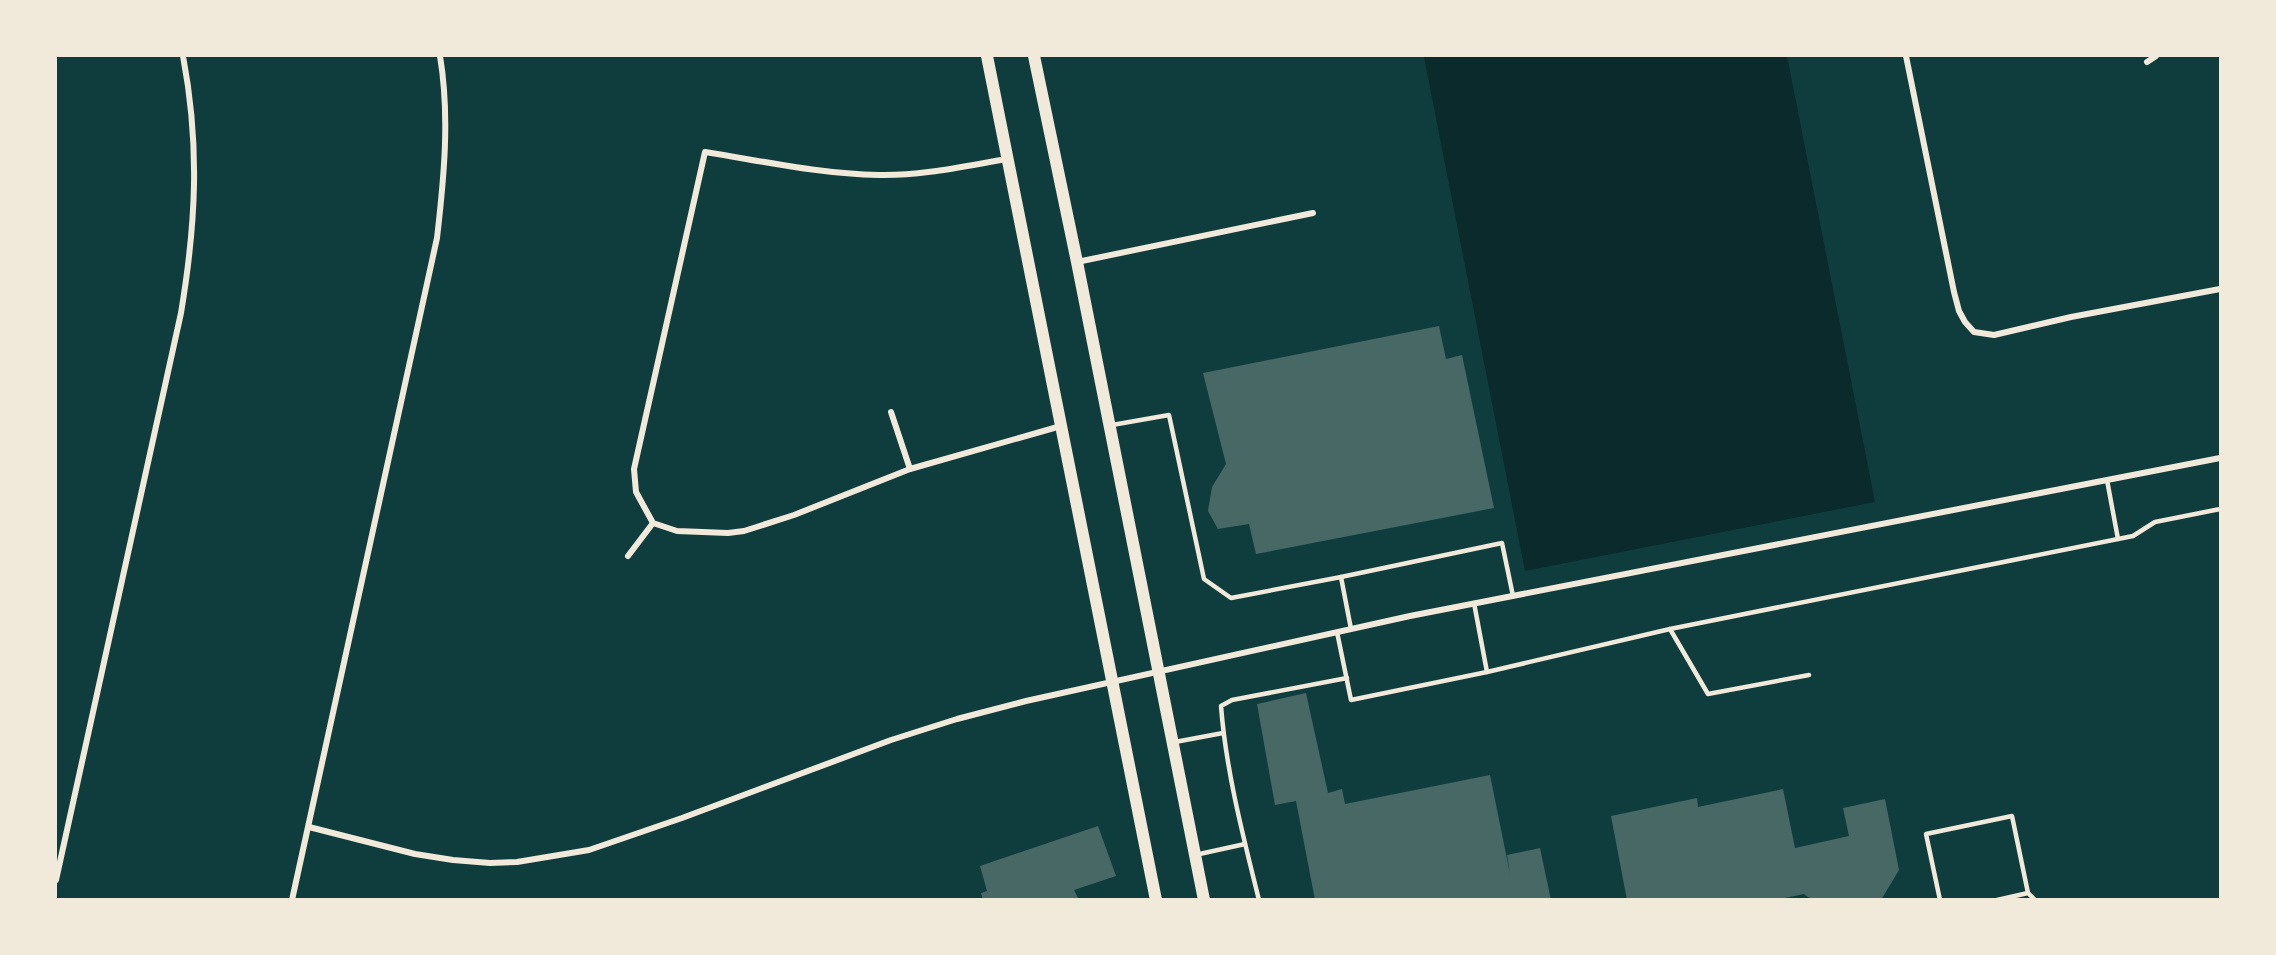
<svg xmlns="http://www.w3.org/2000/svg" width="2276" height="955" font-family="'DejaVu Sans',sans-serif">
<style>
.water{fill:#0a2a2b}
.building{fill:#486865}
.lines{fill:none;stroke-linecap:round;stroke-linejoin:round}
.service{stroke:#f1e9da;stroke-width:4.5}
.minor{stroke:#f1e9da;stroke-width:6}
.secondary{stroke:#f1e9da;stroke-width:12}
</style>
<rect width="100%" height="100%" fill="#0f3d3e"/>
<!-- water -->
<path class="water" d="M1432 56H1787L1875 502 1525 571 1424 57Z"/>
<!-- building -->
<g class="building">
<path d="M1439 326 1446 359 1462 355 1494 508 1256 554 1249 524 1218 529 1208 511 1212 487 1226 464 1203 373Z"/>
<path d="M1306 693 1328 793 1342 789 1345 804 1490 775 1510 874 1507 855 1540 848 1551 900H1315L1296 801 1275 805 1257 704Z"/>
<path d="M1783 789 1795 848 1849 836 1843 808 1885 799 1899 870 1881 900H1812L1804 894 1775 900H1627L1611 816 1697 798 1698 807Z"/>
<path d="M1098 826 1116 876 1074 890 1078 898 1074 900H983L981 893 987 891 980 866Z"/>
</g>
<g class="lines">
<!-- service -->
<g class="service">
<path d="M1112 425 1169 415 1204 579 1231 598 1341 577 1351 629"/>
<path d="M2107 480 2118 539"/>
<path d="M1341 577 1502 543 1513 596"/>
<path d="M1474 603 1487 672"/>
<path d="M1337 632 1351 700 1487 672 1670 629"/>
<path d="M1809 675 1708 694 1670 629 2133 536 2155 522 2220 509"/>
<path d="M1175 742 1223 733"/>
<path d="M1195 855 1245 844"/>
<path d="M1259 900C1243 836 1226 771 1221 706L1232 700 1347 678"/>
<path d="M1940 900 1926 834 2012 816 2028 893"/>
<path d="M1997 900 2028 893 2035 900"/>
</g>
<!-- minor -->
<g class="minor">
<path d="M1906 56 1954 292 1959 311 1965 322 1974 332 1994 335 2071 317 2220 289"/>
<path d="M2147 62 2156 56"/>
<path d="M1007 159C965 166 921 176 879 175 820 174 762 161 705 152L634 469 636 492 653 523 677 531 728 533 744 531 794 515 910 469 1061 426"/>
<path d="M1077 262 1313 213"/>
<path d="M891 412 910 469"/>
<path d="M628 556 653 523"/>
<path d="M309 827 415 854 453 860 490 863 517 862 589 850 682 818 891 740 957 719 1026 701 1410 616 2220 458"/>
<path d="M56 880 181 313C196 223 200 146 183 56"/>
<path d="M292 900 437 238C444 178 450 116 440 56"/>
</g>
<!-- secondary -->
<g class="secondary">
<path d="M987 56 1156 900"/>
<path d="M1034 56 1077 262 1204 900"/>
</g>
</g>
<!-- border -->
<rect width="2276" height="955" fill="none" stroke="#f1e9da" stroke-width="114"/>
</svg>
